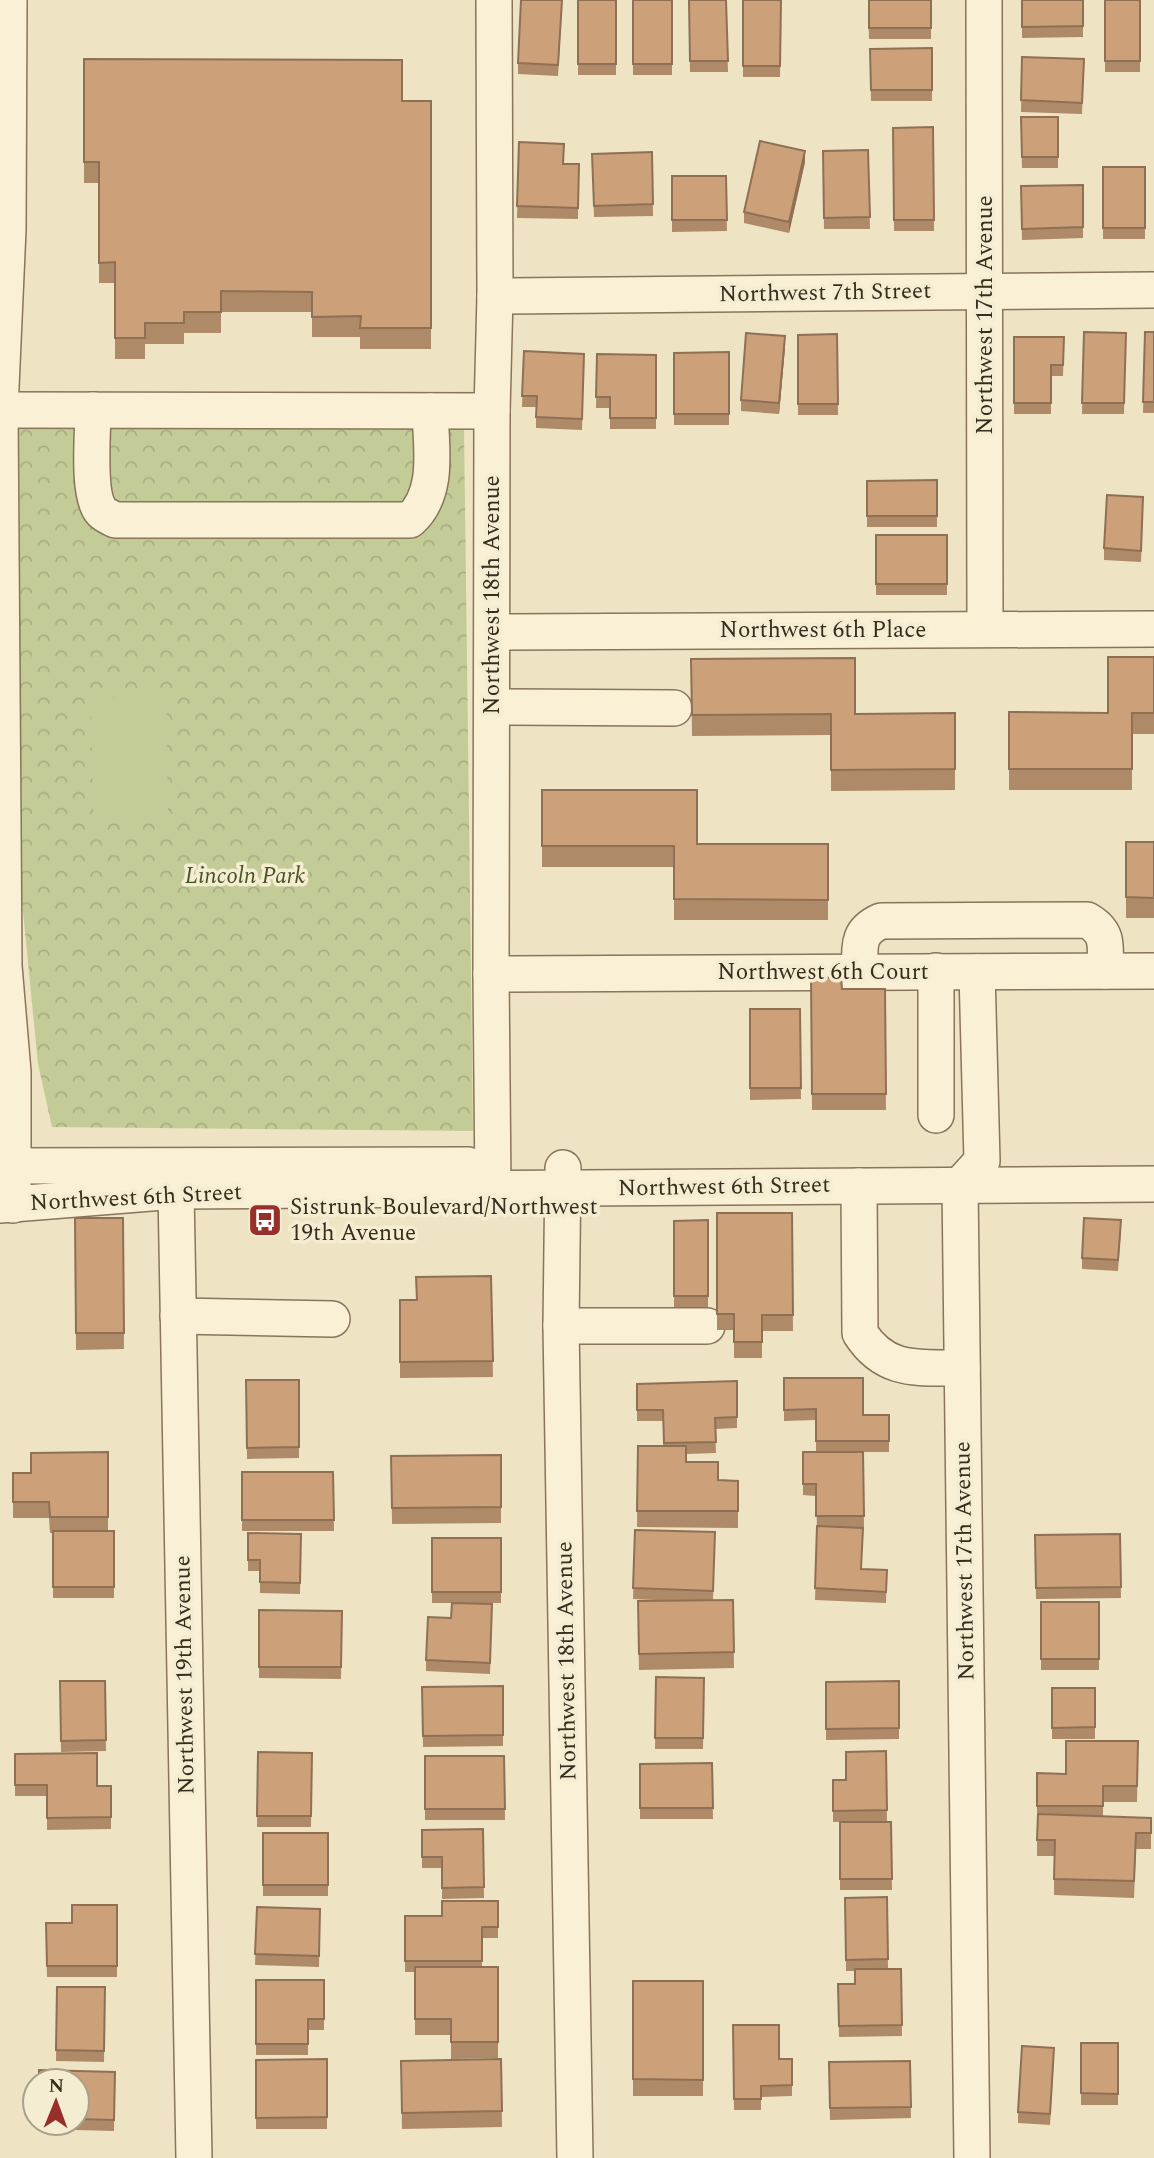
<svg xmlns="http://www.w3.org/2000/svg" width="1154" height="2158" font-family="Spectral,serif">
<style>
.forest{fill:url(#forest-crowns)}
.pitch{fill:#c3cc97}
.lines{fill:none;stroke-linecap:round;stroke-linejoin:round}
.minor-casing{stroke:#88755a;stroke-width:38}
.minor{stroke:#f9f0d6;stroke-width:35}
.wall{fill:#af8a68}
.shaded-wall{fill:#8f7055}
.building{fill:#cca079;stroke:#8f7055;stroke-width:2}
.labels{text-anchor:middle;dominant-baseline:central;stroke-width:7;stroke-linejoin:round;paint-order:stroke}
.street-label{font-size:23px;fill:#382c1e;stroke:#f5edd2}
.park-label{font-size:23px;font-style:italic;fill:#465424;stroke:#f5edd2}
.poi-label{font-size:23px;fill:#382c1e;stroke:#f5edd2;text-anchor:start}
</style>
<defs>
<pattern id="forest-crowns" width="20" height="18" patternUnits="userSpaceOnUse" patternTransform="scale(1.75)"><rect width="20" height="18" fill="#c3cc97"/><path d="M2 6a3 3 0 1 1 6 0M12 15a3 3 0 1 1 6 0" fill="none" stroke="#a8af82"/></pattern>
</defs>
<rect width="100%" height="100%" fill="#eee3c3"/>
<!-- forest -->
<path class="forest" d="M19 424 464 427 473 1131 52 1127 38 1064 21 891Z"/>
<!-- pitch -->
<path class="pitch" d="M166 697 168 820 93 821 91 698Z"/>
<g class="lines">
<!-- minor casing -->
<g class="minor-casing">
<g id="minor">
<path d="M9 0 8 229 0 410 4 966 13 1072V1205"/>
<path d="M984 0 985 629"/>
<path d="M495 296 1154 290"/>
<path d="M0 410 492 411"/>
<path d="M93 410C93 433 87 494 101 511 104 515 110 517 115 520H410C440 493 431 447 430 411"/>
<path d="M492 632 1154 629"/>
<path d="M492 707 674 708"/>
<path d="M936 971V1115"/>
<path d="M860 972C860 947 856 932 881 921L1087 920C1110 933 1105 947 1105 971"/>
<path d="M491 974 1154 971"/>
<path d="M0 1166 468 1165"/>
<path d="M563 1168 561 1326 575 2158"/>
<path d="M859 1186 860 1333C886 1374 920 1367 962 1368"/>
<path d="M493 1189 491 974 492 411 495 296 494 0"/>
<path d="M176 1191 194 2158"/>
<path d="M0 1205 176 1191 1154 1184"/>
<path d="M178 1316 332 1319"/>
<path d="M561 1326H707"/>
<path d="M972 2158 960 1185 982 1161 977 972"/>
</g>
</g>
<!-- minor -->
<use href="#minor" class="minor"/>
</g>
<!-- wall -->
<g class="wall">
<rect x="578" y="0" width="38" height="75"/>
<rect x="633" y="0" width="39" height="75"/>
<path d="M689 0H726L728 72H690Z"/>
<path d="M743 0H781L780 77H743Z"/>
<path d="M868 0H931V39H869Z"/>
<path d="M1022 0H1083V37L1022 38Z"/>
<rect x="1105" y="0" width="35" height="72"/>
<path d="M562 9 558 76 518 74V63Z"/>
<path d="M932 48V101H871L870 49Z"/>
<path d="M1022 57 1084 59 1082 114 1021 112Z"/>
<path d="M84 59 402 101H431V349H360V337H312V312H221V333H184V344H145V359H115V283H99V183H84Z"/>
<path d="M1021 117H1058V168H1022Z"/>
<path d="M933 127 934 231H894L893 128Z"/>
<path d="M519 142 564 164H579L578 219 517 218Z"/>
<path d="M868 150 870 229H824L823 151Z"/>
<path d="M652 152 653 216 594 217 592 154Z"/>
<path d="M805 162 789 233 744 223V212Z"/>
<rect x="1103" y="167" width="42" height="72"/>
<path d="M672 176H726L727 231 672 232Z"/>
<path d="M1083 185V238L1022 240 1021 186Z"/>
<path d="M1084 332 1126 333 1124 414H1082Z"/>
<path d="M1145 332H1154V413H1143Z"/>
<path d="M837 334 838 415H798V335Z"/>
<path d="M1014 337H1064L1063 376H1051V414H1014Z"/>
<path d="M785 347 779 414 741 411V400Z"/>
<path d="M524 351 584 365 582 430 536 428V407H522Z"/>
<path d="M729 352V425H674V353Z"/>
<path d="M597 354 656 355V429H610V408H596Z"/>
<path d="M937 480V527H867V481Z"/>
<path d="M1143 508 1141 562 1104 560V548Z"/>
<rect x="876" y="535" width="71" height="60"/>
<path d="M1154 657V734H1132V790H1009V712L1108 713Z"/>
<path d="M691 659 855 714 955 713V790L831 791V735L692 736Z"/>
<path d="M542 790 697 844H828V920H674V867H542Z"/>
<rect x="1126" y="842" width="28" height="76"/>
<path d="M811 978 842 989H885L886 1110H812Z"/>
<path d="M750 1009H800L801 1099 750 1100Z"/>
<path d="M717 1213H792L793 1331H762V1358H734V1330H717Z"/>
<path d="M75 1218H123L124 1349 76 1350Z"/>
<path d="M708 1220V1307H674V1221Z"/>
<path d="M1121 1231 1118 1271 1082 1269V1258Z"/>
<path d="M491 1276 493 1377 400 1378V1300H416Z"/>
<path d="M784 1378 863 1415H889V1452H825H863L864 1527H847L862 1569 887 1570 886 1603 815 1600 817 1527 816 1496 803 1495V1464L816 1452V1420L784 1421Z"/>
<path d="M246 1380H299V1458L247 1459Z"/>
<path d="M737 1381V1428L715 1429 716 1453 686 1454V1462L718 1480 738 1481V1528L637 1527 638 1446H663V1421H637V1384Z"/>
<path d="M108 1452V1531H114V1598H53V1533H50L49 1518H13V1473H31Z"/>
<path d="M501 1455V1523L392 1524 391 1456Z"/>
<path d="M242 1472H333L334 1531H242Z"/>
<path d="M635 1530 715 1532 713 1600H733L734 1668 639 1670 638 1601H675L633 1599Z"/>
<path d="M248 1533 301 1534 300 1594 260 1593V1571H248Z"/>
<path d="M1120 1534 1121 1598 1036 1599 1035 1535Z"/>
<path d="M432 1538H501V1603H453L492 1615 490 1674 426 1671V1660L451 1618 452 1603H432Z"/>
<rect x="1041" y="1602" width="58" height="68"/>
<path d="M259 1610 342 1611 341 1679 259 1678Z"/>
<path d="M656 1677 704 1678 703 1749H655Z"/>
<path d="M60 1681H105L106 1751 61 1752Z"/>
<path d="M899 1681V1739L826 1740V1682Z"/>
<path d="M503 1686V1746L423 1747 422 1687Z"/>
<rect x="1052" y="1688" width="43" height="51"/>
<path d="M1138 1741 1137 1802H1103V1816L1151 1818V1849H1136L1134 1898 1054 1895V1856H1037V1773L1066 1774Z"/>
<path d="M886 1751 887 1821 833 1822V1780H846Z"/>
<path d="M258 1752 312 1753 311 1827H257Z"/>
<path d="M15 1754 97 1786H111V1829L47 1830V1796H15Z"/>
<path d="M425 1756H504L505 1820H425Z"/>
<path d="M712 1763 713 1819H640V1764Z"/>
<path d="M840 1822H891L892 1890H840Z"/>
<path d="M483 1829 484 1898 442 1899V1868H422V1830Z"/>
<rect x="263" y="1833" width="65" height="63"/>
<path d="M887 1897 888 1969H901L902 2036 839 2037 838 1984H855V1971H846L845 1898Z"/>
<path d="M498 1901V1938H482V1967H498V2058L451 2059V2035H415V1972H405V1916H442Z"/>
<path d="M117 1905V1977H47L46 1923H72Z"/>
<path d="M257 1907 320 1909 319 1967 255 1965Z"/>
<path d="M256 1980H324V2030H308V2055H256Z"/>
<rect x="633" y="1981" width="70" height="115"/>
<path d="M57 1987H105L104 2062 56 2061Z"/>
<path d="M733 2025 779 2059H792V2096L761 2097V2110H734Z"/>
<rect x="1081" y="2043" width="37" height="62"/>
<path d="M327 2059V2129H256V2060Z"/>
<path d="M501 2059 502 2127 402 2129 401 2061Z"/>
<path d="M1054 2059 1050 2125 1018 2123V2112Z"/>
<path d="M910 2061 911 2118 830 2120 829 2062Z"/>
<path d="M115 2072 114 2131 38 2129V2123H77V2081Z"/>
</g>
<!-- shaded-wall -->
<g class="shaded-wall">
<path d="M805 151V162L789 233V222Z"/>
<path d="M785 336V347L779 414V403Z"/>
</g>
<!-- building -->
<g class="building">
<path d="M521 0H562L558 65 518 63Z"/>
<rect x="578" y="0" width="38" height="64"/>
<rect x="633" y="0" width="39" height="64"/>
<path d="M689 0H726L728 61H690Z"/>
<path d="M743 0H781L780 66H743Z"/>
<rect x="869" y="0" width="62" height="28"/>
<path d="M1022 0H1083V26L1022 27Z"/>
<rect x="1105" y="0" width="35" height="61"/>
<path d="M932 48V90H871L870 49Z"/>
<path d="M1022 57 1084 59 1082 103 1021 100Z"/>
<path d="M84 59 402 60V101H431V328H360L361 316 312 317V292L221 291V312H184V323H145V338H115V262L99 263V162H84Z"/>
<path d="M1021 117H1058V157H1022Z"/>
<path d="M933 127 934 220H894L893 128Z"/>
<path d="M760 141 805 151 789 222 744 212Z"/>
<path d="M519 142 564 144 563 164H579L578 208 517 206Z"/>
<path d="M868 150 870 217 824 218 823 151Z"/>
<path d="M652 152 653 204 594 206 592 154Z"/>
<rect x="1103" y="167" width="42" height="61"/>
<path d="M672 176H726L727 220H672Z"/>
<path d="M1083 185V227L1022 229 1021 186Z"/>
<path d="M1084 332 1126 333 1124 403H1082Z"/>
<path d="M1145 332H1154V402H1143Z"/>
<path d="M746 333 785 336 779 403 741 400Z"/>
<path d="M837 334 838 404H798V335Z"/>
<path d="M1014 337H1064L1063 365H1051V403H1014Z"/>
<path d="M524 351 584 354 582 419 536 417 537 396H522Z"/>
<path d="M729 352V414H674V353Z"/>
<path d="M597 354 656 355V418H610V397H596Z"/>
<path d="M937 480V516H867V481Z"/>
<path d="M1107 495 1143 497 1141 551 1104 548Z"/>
<rect x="876" y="535" width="71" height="49"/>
<path d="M1108 657H1154V713H1132V769H1009V712L1108 713Z"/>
<path d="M855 658V714L955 713V769L831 770V714L692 715 691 659Z"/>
<path d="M542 790H697V844H828V900L674 899V846H542Z"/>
<path d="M1126 842H1154V898L1126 897Z"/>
<path d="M841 977 842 989H885L886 1094H812L811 978Z"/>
<path d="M750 1009H800L801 1088H750Z"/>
<path d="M717 1213H792L793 1315H762V1342H734V1314H717Z"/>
<path d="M75 1218H123L124 1333H76Z"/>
<path d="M1084 1218 1121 1220 1118 1260 1082 1258Z"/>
<path d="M708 1220V1296H674V1221Z"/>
<path d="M491 1276 493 1361 400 1362V1300H417L416 1277Z"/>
<path d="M784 1378H863V1415H889V1441H816V1409L784 1410Z"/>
<path d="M246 1380H299V1447L247 1448Z"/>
<path d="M737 1381V1417L715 1418 716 1442 664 1443 663 1410H637V1384Z"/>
<path d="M638 1446H686V1462H718V1480L738 1481V1511H637Z"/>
<path d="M108 1452V1517H50L49 1502H13V1473H31V1453Z"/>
<path d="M803 1452H863L864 1516H816V1484H803Z"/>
<path d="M501 1455V1507L392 1508 391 1456Z"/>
<path d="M242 1472H333L334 1520H242Z"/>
<path d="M817 1526 863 1528 861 1569 887 1570 886 1592 815 1588Z"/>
<path d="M635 1530 715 1532 713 1591 633 1588Z"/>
<rect x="53" y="1531" width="61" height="56"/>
<path d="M248 1533 301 1534 300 1583 260 1582V1560H248Z"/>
<path d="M1120 1534 1121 1587 1036 1588 1035 1535Z"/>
<rect x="432" y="1538" width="69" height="54"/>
<path d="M733 1600 734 1652 639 1654 638 1601Z"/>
<rect x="1041" y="1602" width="58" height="57"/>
<path d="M452 1603 492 1604 490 1663 426 1660 428 1617 451 1618Z"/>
<path d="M259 1610 342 1611 341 1667H259Z"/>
<path d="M656 1677 704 1678 703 1738H655Z"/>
<path d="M60 1681H105L106 1740 61 1741Z"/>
<path d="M899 1681V1728L826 1729V1682Z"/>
<path d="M503 1686V1735L423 1736 422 1687Z"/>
<path d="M1052 1688H1095V1727L1052 1728Z"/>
<path d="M1066 1741H1138L1137 1786H1103V1806H1037V1773L1066 1774Z"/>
<path d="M886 1751 887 1810 833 1811V1780H846V1752Z"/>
<path d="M258 1752 312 1753 311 1816H257Z"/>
<path d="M97 1753V1786H111V1817L47 1818V1785H15V1754Z"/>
<path d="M425 1756H504L505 1809H425Z"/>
<path d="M712 1763 713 1808H640V1764Z"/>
<path d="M1038 1814 1151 1818V1833H1136L1134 1881 1054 1879 1055 1840H1037Z"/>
<path d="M840 1822H891L892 1879H840Z"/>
<path d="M483 1829 484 1887 442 1888V1857H422V1830Z"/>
<rect x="263" y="1833" width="65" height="52"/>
<path d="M887 1897 888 1959 846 1960 845 1898Z"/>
<path d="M442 1901H498V1927H482V1961H405V1916H442Z"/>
<path d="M72 1905H117V1966H47L46 1923H72Z"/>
<path d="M257 1907 320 1909 319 1956 255 1954Z"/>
<path d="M415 1967H498V2042H451V2019H415Z"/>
<path d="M855 1969H901L902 2025 839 2026 838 1984H855Z"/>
<path d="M256 1980H324V2019H308V2044H256Z"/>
<path d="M633 1981H703V2080L633 2079Z"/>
<path d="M57 1987H105L104 2051 56 2050Z"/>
<path d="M733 2025H779V2059H792V2085L761 2086V2099H734Z"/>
<path d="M1081 2043H1118V2094L1081 2093Z"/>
<path d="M1022 2046 1054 2048 1050 2114 1018 2112Z"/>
<path d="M327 2059V2117L256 2118V2060Z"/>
<path d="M501 2059 502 2111 402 2113 401 2061Z"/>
<path d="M910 2061 911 2107 830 2108 829 2062Z"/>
<path d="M39 2070 115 2072 114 2120 77 2119V2081H39Z"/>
</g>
<!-- icons -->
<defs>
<g id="bus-square" transform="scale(1.75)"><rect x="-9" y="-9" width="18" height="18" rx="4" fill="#972f2a" stroke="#f5edd2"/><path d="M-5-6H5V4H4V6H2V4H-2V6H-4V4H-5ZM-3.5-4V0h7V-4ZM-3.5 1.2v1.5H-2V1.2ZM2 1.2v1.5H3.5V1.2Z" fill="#fff"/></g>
</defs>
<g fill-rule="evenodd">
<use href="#bus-square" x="265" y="1220"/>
</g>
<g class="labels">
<!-- street labels -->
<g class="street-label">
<text transform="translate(825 293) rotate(-1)">Northwest 7th Street</text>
<text transform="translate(985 315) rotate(-90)">Northwest 17th Avenue</text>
<text transform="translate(492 595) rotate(-90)">Northwest 18th Avenue</text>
<text x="823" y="630">Northwest 6th Place</text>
<text x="823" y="972">Northwest 6th Court</text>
<text transform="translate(724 1187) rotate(-1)">Northwest 6th Street</text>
<text transform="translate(136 1198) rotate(-3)">Northwest 6th Street</text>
<text transform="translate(965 1561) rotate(-91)">Northwest 17th Avenue</text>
<text transform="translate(567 1661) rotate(-91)">Northwest 18th Avenue</text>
<text transform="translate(185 1675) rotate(-91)">Northwest 19th Avenue</text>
</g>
<!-- park labels -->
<g class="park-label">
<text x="245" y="876">Lincoln Park</text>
</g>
<!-- poi labels -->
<g class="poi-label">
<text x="290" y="1207">Sistrunk Boulevard/Northwest<tspan x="290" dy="26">19th Avenue</tspan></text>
</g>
</g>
<!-- north arrow -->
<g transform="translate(56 2102) rotate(1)"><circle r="33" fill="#f5edd2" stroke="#a9a08a" stroke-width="2"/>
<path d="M0-5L12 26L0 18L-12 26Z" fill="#972f2a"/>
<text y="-10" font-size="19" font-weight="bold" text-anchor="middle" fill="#382c1e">N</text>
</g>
</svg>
